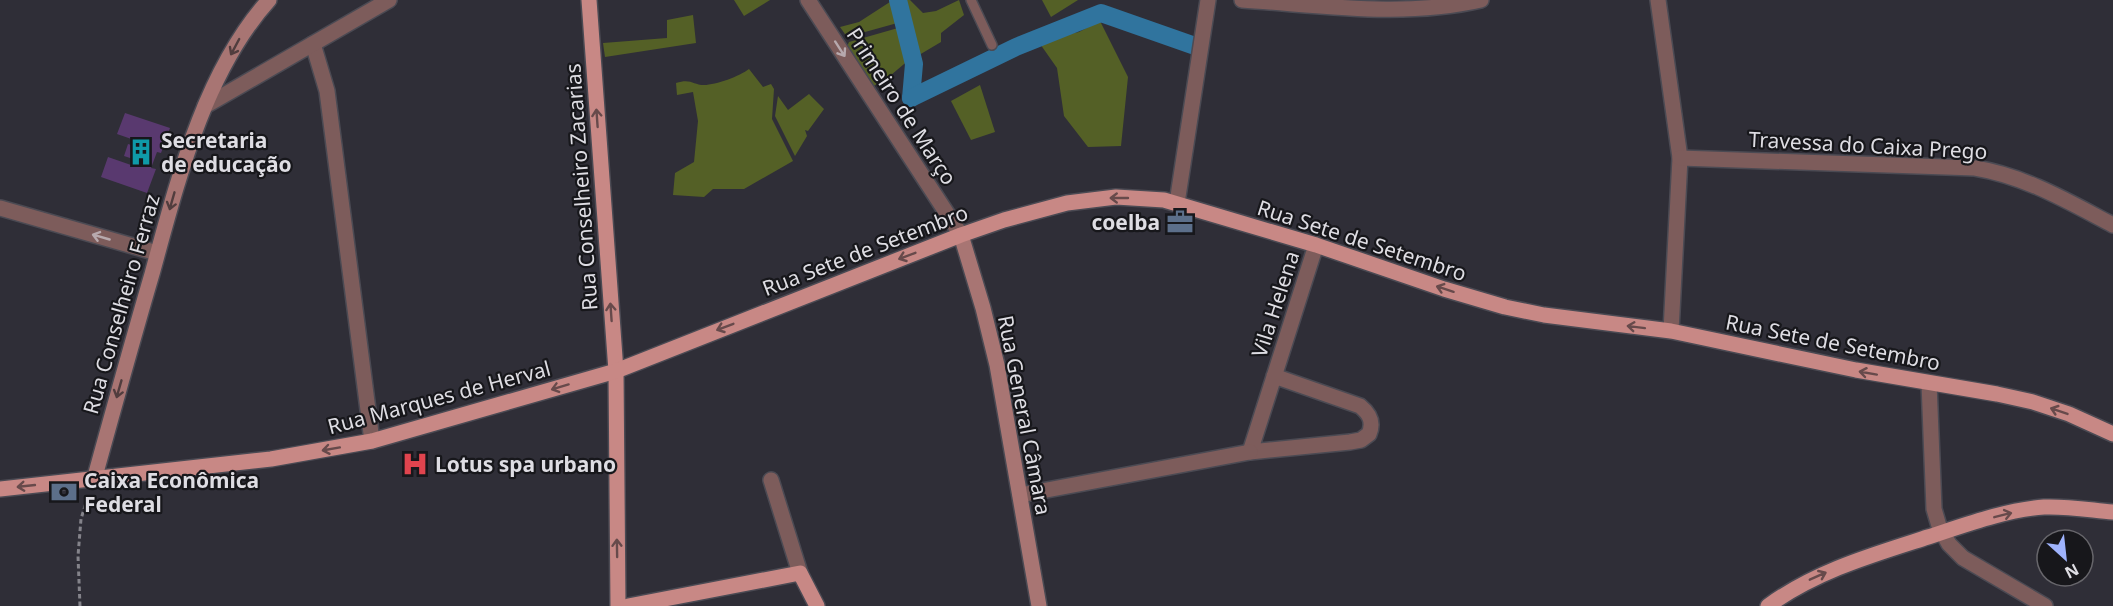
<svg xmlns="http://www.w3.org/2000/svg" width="2113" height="606" font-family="'Noto Sans',sans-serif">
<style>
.green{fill:#546026}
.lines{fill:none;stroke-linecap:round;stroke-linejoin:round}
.canal{stroke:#30749e;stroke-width:18}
.building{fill:#59396f}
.lane-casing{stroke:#4b4a53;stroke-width:12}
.street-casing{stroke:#4b4a53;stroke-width:18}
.secondary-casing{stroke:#4b4a53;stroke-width:18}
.primary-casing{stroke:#4b4a53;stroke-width:18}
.path{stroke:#84838a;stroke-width:3;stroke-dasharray:4.5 3;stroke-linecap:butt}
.lane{stroke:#7d5c5b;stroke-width:9}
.street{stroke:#7d5c5b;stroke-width:15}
.secondary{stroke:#a87573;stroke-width:15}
.primary{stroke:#c88885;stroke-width:15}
.oneway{stroke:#513d3e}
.oneway2{stroke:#b7a9ad}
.oneway3{stroke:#674a4b}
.labels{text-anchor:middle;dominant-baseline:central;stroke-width:4.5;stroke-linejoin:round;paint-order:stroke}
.street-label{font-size:21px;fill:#dedde3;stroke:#17171b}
.poi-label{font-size:21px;font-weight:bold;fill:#dedde3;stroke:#17171b;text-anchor:start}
</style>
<rect width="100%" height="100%" fill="#2f2e37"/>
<!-- green -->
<g class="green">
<path d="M734 0H770L744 16Z"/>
<path d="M893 0H899L904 12 901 22 847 37 840 27 859 22Z"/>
<path d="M902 0H910L923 13 936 11 959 0 964 15 941 33V42L914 58 905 29 906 6Z"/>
<path d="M1042 0H1078L1051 17Z"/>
<path d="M693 15 696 43 605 57 603 43 667 38V20Z"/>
<path d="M1100 21 1128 77 1121 146 1088 147 1064 116 1057 68 1038 41 1079 32Z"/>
<path d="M898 28 910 59 891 75 869 89 845 51 849 42Z"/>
<path d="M749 69 763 87 771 84 774 89 772 119 793 161 744 189H713L704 197 673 195 675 173 694 162 698 121 693 92 677 95 676 83C691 78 693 85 704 85 716 85 740 76 749 69Z"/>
<path d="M980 85 995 132 971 140 951 101Z"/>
<path d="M809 94 824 109 808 131 805 130 807 136 795 156 775 116 778 96 788 110Z"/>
</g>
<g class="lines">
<!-- canal -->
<g class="canal">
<path d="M898 0 914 64 911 98"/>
<path d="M911 98 1016 47 1101 13 1195 46"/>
</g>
</g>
<!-- building -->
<path class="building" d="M125 113 170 128 161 153 157 152 151 168 156 169 147 193 101 177 108 157 131 165 133 159 124 156 128 144 138 147 140 142 117 134Z"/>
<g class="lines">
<!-- lane casing -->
<g class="lane-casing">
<path id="lane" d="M971 0 992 45"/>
</g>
<!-- street casing -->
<g class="street-casing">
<g id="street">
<path d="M808 0 961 235"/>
<path d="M1242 0C1321 5 1403 18 1481 0"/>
<path d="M1658 0 1680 158 1671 331"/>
<path d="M313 44 327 91 372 441"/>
<path d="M205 106 389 0"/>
<path d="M1680 158 1975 168C2025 176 2069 202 2113 225"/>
<path d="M1177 203 1208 0"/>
<path d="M0 208 157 253"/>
<path d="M1274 376 1360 406C1370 414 1374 422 1369 434L1361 440 1350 442 1250 452 1316 245"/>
<path d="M1929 383 1934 509 1939 526 1949 544 1963 558 2045 606"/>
<path d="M771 480 800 573"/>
<path d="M1020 495 1250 452"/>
</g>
</g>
<!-- secondary casing -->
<g class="secondary-casing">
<g id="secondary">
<path d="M961 235 983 308 997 365 1039 606"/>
<path d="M94 480C113 411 132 342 152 274 177 183 204 72 269 0"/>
</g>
</g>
<!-- primary casing -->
<g class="primary-casing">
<g id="primary">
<path d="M589 0 616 371 618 606"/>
<path d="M0 489 271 459 372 441 616 371 961 235 1004 220 1067 203 1116 197 1164 200 1316 245 1444 289 1505 307 1544 315 1671 331 1856 370 1997 394 2033 402 2069 414 2113 434"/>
<path d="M628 606 800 573 817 606"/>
<path d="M1768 606C1816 571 1872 555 1928 537 1965 525 2005 510 2044 507 2067 506 2090 510 2113 512"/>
</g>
</g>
<!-- path -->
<path class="path" d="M80 606 78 556 81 519 88 496"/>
<!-- lane -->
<use href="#lane" class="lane"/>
<!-- street -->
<use href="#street" class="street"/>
<!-- secondary -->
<use href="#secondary" class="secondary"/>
<!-- primary -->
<use href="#primary" class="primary"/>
</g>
<!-- one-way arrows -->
<defs><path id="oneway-shaft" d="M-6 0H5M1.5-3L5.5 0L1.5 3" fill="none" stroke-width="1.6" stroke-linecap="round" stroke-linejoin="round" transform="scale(1.5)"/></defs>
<g class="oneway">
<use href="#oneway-shaft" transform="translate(235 47) rotate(118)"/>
<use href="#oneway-shaft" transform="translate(172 201) rotate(106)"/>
<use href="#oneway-shaft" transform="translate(119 389) rotate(106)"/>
</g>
<g class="oneway2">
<use href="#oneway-shaft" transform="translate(840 49) rotate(57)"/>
<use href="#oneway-shaft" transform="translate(101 237) rotate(-164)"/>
</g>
<g class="oneway3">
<use href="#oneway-shaft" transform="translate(597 118) rotate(-94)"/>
<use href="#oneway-shaft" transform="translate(1119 198) rotate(180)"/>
<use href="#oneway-shaft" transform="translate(907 256) rotate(159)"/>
<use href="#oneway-shaft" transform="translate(1445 289) rotate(-162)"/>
<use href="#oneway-shaft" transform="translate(611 312) rotate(-94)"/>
<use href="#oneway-shaft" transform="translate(725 327) rotate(159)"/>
<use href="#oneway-shaft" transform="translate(1636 327) rotate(-173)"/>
<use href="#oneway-shaft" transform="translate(1868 373) rotate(-170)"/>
<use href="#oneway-shaft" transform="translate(560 387) rotate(163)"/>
<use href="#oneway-shaft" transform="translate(2059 411) rotate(-161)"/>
<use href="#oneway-shaft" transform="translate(331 449) rotate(170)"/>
<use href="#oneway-shaft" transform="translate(26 486) rotate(174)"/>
<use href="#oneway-shaft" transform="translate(2003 515) rotate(-14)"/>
<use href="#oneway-shaft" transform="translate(617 548) rotate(-91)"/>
<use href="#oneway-shaft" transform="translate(1818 576) rotate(-24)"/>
</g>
<!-- icons -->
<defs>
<g id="building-bare" transform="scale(2.07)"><path d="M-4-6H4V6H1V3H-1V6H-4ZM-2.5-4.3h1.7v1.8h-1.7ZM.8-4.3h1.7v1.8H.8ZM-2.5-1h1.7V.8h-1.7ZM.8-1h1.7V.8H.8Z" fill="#0f9aa8" stroke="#17171b" stroke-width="2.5" paint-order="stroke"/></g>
<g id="office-bare" transform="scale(2.07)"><path d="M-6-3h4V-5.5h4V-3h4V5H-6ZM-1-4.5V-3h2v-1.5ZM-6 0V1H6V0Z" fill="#5c6f8a" stroke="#17171b" stroke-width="2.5" paint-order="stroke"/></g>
<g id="hospital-bare" transform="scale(2.07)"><path d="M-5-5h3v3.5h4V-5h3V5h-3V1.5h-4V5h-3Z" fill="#e0444e" stroke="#17171b" stroke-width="2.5" paint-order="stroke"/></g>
<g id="bank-bare" transform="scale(2.07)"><path d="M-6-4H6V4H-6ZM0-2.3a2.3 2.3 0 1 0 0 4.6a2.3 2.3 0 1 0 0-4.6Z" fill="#5c6f8a" stroke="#17171b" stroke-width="2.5" paint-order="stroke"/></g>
</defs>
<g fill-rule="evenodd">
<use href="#building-bare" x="141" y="152"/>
<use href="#office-bare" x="1180" y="222"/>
<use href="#hospital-bare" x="415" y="464"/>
<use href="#bank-bare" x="64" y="492"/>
</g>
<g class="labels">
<!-- street labels -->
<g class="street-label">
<text transform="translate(902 106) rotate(57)">Primeiro de Março</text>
<text transform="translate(1868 145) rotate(3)">Travessa do Caixa Prego</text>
<text transform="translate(581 187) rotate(-94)">Rua Conselheiro Zacarias</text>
<text transform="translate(1362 240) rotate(18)">Rua Sete de Setembro</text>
<text transform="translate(865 250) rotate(-21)">Rua Sete de Setembro</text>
<text transform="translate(121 304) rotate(-74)">Rua Conselheiro Ferraz</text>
<text transform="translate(1275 304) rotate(-72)">Vila Helena</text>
<text transform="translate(1833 342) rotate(11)">Rua Sete de Setembro</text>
<text transform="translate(439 397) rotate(-15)">Rua Marques de Herval</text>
<text transform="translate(1025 415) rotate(79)">Rua General Câmara</text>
</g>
<!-- poi labels -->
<g class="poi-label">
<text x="161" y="140">Secretaria<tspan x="161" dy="24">de educação</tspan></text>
<text x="1160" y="222" text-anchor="end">coelba</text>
<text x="435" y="464">Lotus spa urbano</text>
<text x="84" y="480">Caixa Econômica<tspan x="84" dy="24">Federal</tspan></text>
</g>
</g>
<!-- north arrow -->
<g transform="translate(2065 558) rotate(153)"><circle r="28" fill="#17171b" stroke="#67666b" stroke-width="1.5"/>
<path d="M0-4.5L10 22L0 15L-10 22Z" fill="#9fb3fd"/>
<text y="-9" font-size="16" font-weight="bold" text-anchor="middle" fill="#dedde3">N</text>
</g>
</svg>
